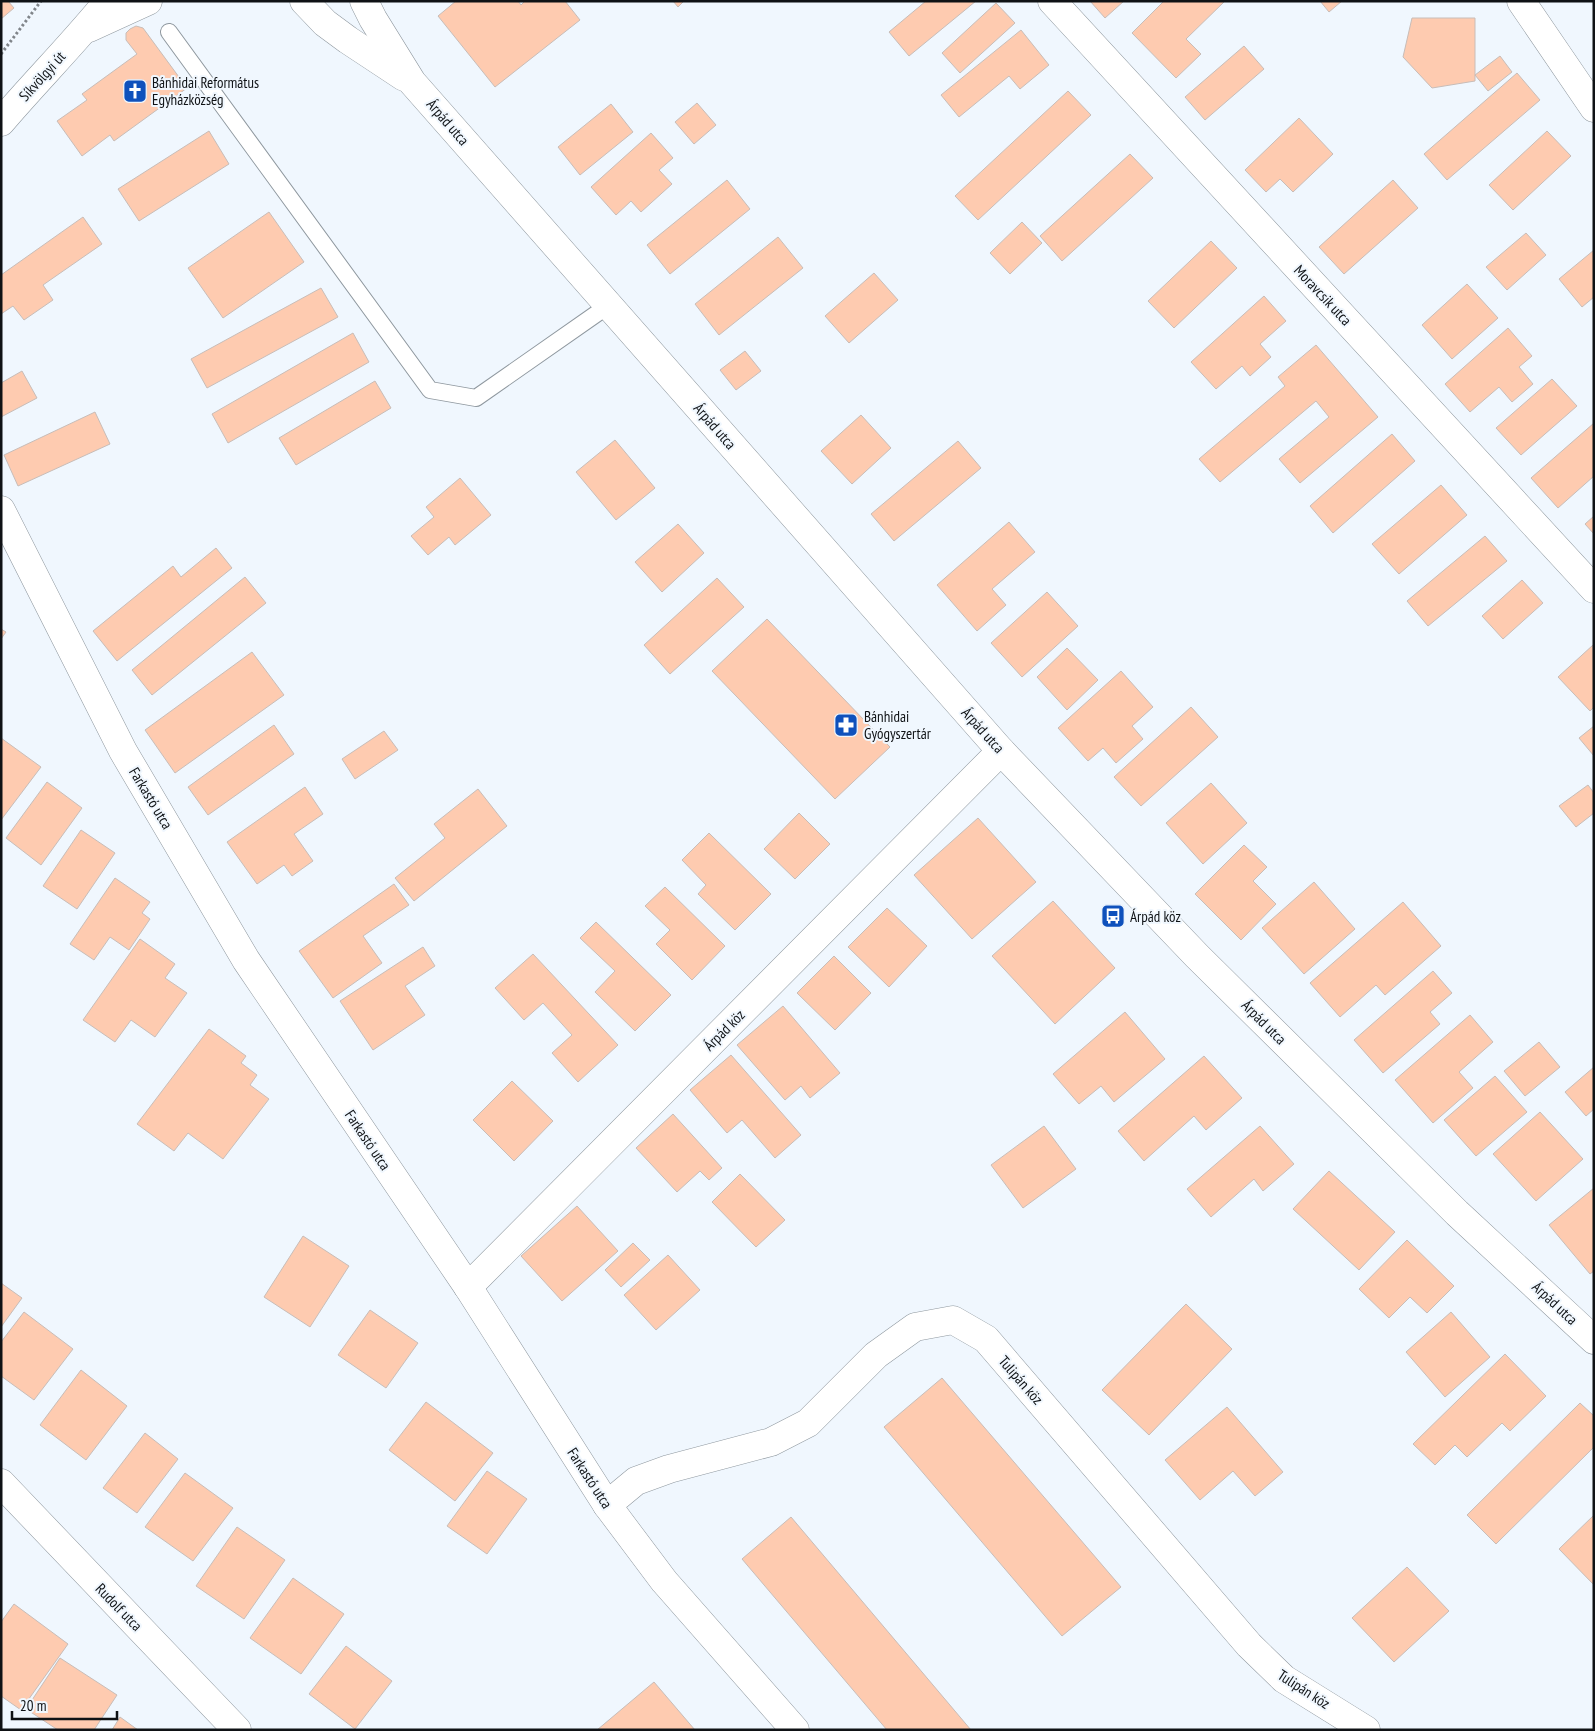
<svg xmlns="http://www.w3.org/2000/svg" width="1595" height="1731" font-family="'PT Sans Narrow',sans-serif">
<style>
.building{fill:#fecbb0;stroke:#c8bdb8}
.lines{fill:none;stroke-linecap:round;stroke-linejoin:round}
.lane-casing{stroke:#8f989f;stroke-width:18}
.street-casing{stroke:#8f989f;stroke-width:29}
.secondary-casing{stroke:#8f989f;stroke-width:29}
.path{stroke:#7f8489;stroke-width:3;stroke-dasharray:2.5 2.5;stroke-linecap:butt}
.lane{stroke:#fff;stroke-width:16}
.street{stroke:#fff;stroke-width:28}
.secondary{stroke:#fff;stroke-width:28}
.labels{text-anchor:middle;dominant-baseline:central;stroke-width:4;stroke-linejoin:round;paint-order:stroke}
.street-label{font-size:15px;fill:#0f1215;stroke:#f0f7fe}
.poi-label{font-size:15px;fill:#0f1215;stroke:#f0f7fe;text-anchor:start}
</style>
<rect width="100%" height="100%" fill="#f0f7fe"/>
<!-- building -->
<g class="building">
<path d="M1 1H8L14 8 1 19Z"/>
<path d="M456 1H518L521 5 525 1H565L580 20 495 87 438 16Z"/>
<path d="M673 1H684L678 7Z"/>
<path d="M926 1H976L909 56 889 32Z"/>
<path d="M1090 1H1124L1105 18Z"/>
<path d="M1164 1H1225L1186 39 1201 54 1176 78 1132 33Z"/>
<path d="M1320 1H1342L1329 12Z"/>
<path d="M996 3 1015 23 960 73 942 53Z"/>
<path d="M1412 18H1475V81L1432 88 1403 57Z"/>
<path d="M136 26 143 28 187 88 114 141 110 135 82 156 57 121 87 100 82 94 137 54 126 40V33L130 29Z"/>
<path d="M1021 30 1049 65 1020 89 1009 76 959 117 941 95Z"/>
<path d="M1244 46 1264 69 1205 120 1185 97Z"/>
<path d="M1500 56 1512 72 1488 91 1475 75Z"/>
<path d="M1517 73 1540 100 1447 180 1424 154Z"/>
<path d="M1068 91 1091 115 978 220 955 196Z"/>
<path d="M697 103 716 125 694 144 675 122Z"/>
<path d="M611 104 633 132 580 175 558 147Z"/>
<path d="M1299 118 1333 154 1293 192 1280 179 1266 192 1245 170Z"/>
<path d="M209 131 229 164 139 221 118 189Z"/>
<path d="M1547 131 1571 156 1513 210 1489 185Z"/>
<path d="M651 133 673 158 659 170 672 184 641 212 631 201 616 215 591 187Z"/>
<path d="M1130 154 1153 178 1062 261 1040 236Z"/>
<path d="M727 180 750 209 670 274 647 245Z"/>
<path d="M1393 180 1418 208 1344 274 1319 247Z"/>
<path d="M269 212 304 262 223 318 188 268Z"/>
<path d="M83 217 102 244 43 285 53 300 24 320 13 306 1 314V275Z"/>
<path d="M1022 222 1042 243 1010 274 990 253Z"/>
<path d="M1526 233 1546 255 1507 290 1486 267Z"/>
<path d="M778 237 803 268 719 335 695 304Z"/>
<path d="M1211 241 1237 268 1174 328 1148 301Z"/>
<path d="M1594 250V297L1582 307 1559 279Z"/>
<path d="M874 273 898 300 849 343 825 316Z"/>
<path d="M1467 284 1498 318 1452 359 1422 325Z"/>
<path d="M321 288 338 317 207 388 191 359Z"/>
<path d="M1264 296 1286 321 1260 344 1271 357 1250 376 1242 366 1216 389 1191 362Z"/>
<path d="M1508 328 1532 356 1519 367 1533 384 1512 402 1499 387 1470 412 1445 384Z"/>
<path d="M353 333 369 362 228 443 212 414Z"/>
<path d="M1316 345 1378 417 1300 483 1279 459 1329 417 1316 401 1220 482 1199 459 1285 386 1278 377Z"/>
<path d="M745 351 761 371 736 390 720 370Z"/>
<path d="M22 371 37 398 1 417V383Z"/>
<path d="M1552 379 1577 406 1521 455 1496 428Z"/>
<path d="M375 381 391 408 296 465 279 438Z"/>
<path d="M95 412 110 444 18 486 4 455Z"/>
<path d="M861 415 891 448 852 484 821 451Z"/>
<path d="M1594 423V476L1558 508 1531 478Z"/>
<path d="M1392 434 1415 461 1333 533 1310 506Z"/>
<path d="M615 440 655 488 616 520 576 472Z"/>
<path d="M958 441 981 468 894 541 871 514Z"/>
<path d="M460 478 491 515 455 545 449 537 428 555 411 536 434 517 426 507Z"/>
<path d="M1441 485 1467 515 1399 574 1372 544Z"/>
<path d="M1594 516V534L1585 524Z"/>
<path d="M1009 522 1035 552 992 589 1006 605 977 631 937 585Z"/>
<path d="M678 524 704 553 662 592 635 562Z"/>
<path d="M1485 536 1507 561 1428 626 1407 601Z"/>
<path d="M216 548 232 568 117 661 93 631 173 566 181 577Z"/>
<path d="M245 577 266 603 152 695 132 670Z"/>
<path d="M717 578 744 607 670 674 644 645Z"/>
<path d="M1522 580 1543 603 1503 639 1482 616Z"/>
<path d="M1047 592 1078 626 1022 677 991 643Z"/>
<path d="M767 619 890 747 835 799 712 671Z"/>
<path d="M1 629 6 632 1 639Z"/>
<path d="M1593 645 1594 707 1590 711 1558 677Z"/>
<path d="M1067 648 1098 680 1067 710 1037 677Z"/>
<path d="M252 652 284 695 175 773 145 730Z"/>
<path d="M1121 671 1153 707 1132 726 1143 739 1116 763 1103 748 1088 761 1058 728Z"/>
<path d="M1191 707 1218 737 1141 806 1114 777Z"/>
<path d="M274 725 294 754 208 815 188 787Z"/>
<path d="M1594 726V756L1579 738Z"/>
<path d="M384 731 398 750 355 779 342 759Z"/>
<path d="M1 738 41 767 1 820Z"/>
<path d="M47 782 82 808 41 865 6 838Z"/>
<path d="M1211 783 1247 823 1203 864 1166 823Z"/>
<path d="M1588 785 1594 793V813L1576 827 1559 806Z"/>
<path d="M305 787 323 814 294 834 313 861 292 876 284 865 257 884 227 842Z"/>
<path d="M478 789 507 826 414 901 395 878 445 838 434 824Z"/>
<path d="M799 813 830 844 795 879 764 849Z"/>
<path d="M978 818 1036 882 972 939 914 875Z"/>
<path d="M81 830 115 853 77 909 43 886Z"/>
<path d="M709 833 771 894 735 930 698 894 706 885 682 860Z"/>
<path d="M1244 845 1267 867 1253 881 1276 904 1241 940 1195 894Z"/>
<path d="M115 878 150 902 142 913 150 919 129 950 110 937 94 960 70 944Z"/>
<path d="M1314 882 1355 929 1304 974 1262 928Z"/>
<path d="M394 884 409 905 363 936 382 963 333 998 299 951Z"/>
<path d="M665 887 725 946 692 980 656 944 670 930 645 906Z"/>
<path d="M1053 901 1115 968 1055 1024 992 956Z"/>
<path d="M1403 902 1441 946 1385 995 1376 985 1340 1017 1310 983Z"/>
<path d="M887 908 927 946 889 987 848 947Z"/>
<path d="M596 922 671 995 635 1031 595 992 615 971 580 938Z"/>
<path d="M140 939 175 964 165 978 187 993 155 1037 131 1020 115 1042 83 1020Z"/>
<path d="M423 947 435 966 405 986 425 1015 373 1050 340 1001Z"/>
<path d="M533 954 618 1045 578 1082 552 1053 572 1035 543 1003 524 1020 495 988Z"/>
<path d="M834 956 871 993 835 1030 797 993Z"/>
<path d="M1433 971 1452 993 1430 1012 1440 1024 1383 1073 1354 1040Z"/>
<path d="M783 1006 840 1073 810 1098 801 1086 785 1100 737 1045Z"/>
<path d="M1125 1012 1165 1059 1114 1102 1101 1086 1079 1104 1053 1074Z"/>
<path d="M1470 1015 1493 1042 1459 1072 1473 1088 1433 1123 1395 1080Z"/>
<path d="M209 1029 246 1056 241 1063 257 1075 250 1085 269 1099 223 1159 188 1133 174 1151 137 1124Z"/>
<path d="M1539 1042 1560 1067 1525 1096 1504 1071Z"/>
<path d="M731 1055 801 1135 775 1158 742 1120 727 1133 690 1090Z"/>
<path d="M1204 1056 1242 1098 1206 1130 1194 1116 1144 1161 1118 1131Z"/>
<path d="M1594 1067V1109L1586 1116 1565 1092Z"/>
<path d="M1495 1076 1527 1112 1476 1156 1444 1120Z"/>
<path d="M512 1081 553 1121 514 1161 473 1120Z"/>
<path d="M1540 1112 1583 1159 1536 1201 1493 1154Z"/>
<path d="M673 1114 722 1168 709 1180 700 1171 677 1192 636 1148Z"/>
<path d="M1044 1126 1076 1169 1023 1208 991 1165Z"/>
<path d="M1260 1126 1294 1164 1263 1191 1254 1179 1211 1217 1187 1189Z"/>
<path d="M1329 1171 1395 1232 1359 1270 1293 1209Z"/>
<path d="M740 1174 785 1220 756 1247 712 1202Z"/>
<path d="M1594 1188V1271L1590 1274 1549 1225Z"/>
<path d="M577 1206 618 1251 562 1301 521 1256Z"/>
<path d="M303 1236 349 1266 310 1327 264 1297Z"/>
<path d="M1407 1240 1454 1286 1427 1313 1410 1297 1389 1318 1359 1289Z"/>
<path d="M633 1243 650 1260 621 1287 605 1270Z"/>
<path d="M668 1255 700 1290 656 1330 624 1295Z"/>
<path d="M1 1283 22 1298 1 1327Z"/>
<path d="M1186 1304 1232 1349 1149 1435 1102 1390Z"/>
<path d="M370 1310 418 1343 386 1388 338 1355Z"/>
<path d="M24 1312 73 1349 34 1400 1 1376V1342Z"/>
<path d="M1451 1312 1490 1357 1445 1397 1406 1352Z"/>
<path d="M1505 1354 1546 1396 1510 1431 1502 1423 1467 1457 1455 1445 1435 1465 1413 1444Z"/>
<path d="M81 1370 127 1406 86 1460 40 1425Z"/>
<path d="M942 1378 1121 1587 1062 1636 884 1427Z"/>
<path d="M426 1402 493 1453 455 1501 389 1450Z"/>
<path d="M1580 1403 1594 1416V1447L1496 1544 1467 1515Z"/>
<path d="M1227 1407 1283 1472 1255 1496 1233 1471 1200 1500 1165 1460Z"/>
<path d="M145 1433 178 1459 137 1513 103 1488Z"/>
<path d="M487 1471 527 1499 487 1554 447 1526Z"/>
<path d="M185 1473 233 1508 193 1561 145 1527Z"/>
<path d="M1594 1515V1585L1559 1549Z"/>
<path d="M791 1517 971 1730H887L742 1559Z"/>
<path d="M237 1527 285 1560 244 1619 196 1586Z"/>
<path d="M1407 1567 1449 1611 1394 1662 1352 1618Z"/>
<path d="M293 1578 344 1614 301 1674 250 1638Z"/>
<path d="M14 1604 68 1644 21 1710 1 1696V1622Z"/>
<path d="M346 1646 392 1681 355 1729 309 1694Z"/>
<path d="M60 1658 117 1695 94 1730H58L26 1709Z"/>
<path d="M654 1682 695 1730H597Z"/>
<path d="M120 1717 138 1730H112Z"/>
</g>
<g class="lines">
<!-- lane casing -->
<g class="lane-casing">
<path id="lane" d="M169 32 430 390 476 398 609 305"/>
</g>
<!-- street casing -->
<g class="street-casing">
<g id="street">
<path d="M1052 1 1594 589"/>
<path d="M1521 1 1594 108"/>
<path d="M89 28 148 1"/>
<path d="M1 122C36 81 74 43 108 1"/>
<path d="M1 510 123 751 246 960 468 1287 607 1505 664 1581 795 1730"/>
<path d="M468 1287 1001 751"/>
<path d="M1 1483 237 1730"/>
<path d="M607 1505 636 1481 669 1469 771 1442 808 1423 876 1355 915 1327 953 1320 986 1339 1249 1645 1284 1679 1366 1730"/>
</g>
</g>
<!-- secondary casing -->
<g class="secondary-casing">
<g id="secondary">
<path d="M304 1 325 23 348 40 404 77"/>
<path d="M364 1 373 19 412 82 1001 751 1197 956 1457 1213 1594 1340"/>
</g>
</g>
<!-- path -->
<path class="path" d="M1 54 41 1"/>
<!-- lane -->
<use href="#lane" class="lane"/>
<!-- street -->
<use href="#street" class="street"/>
<!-- secondary -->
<use href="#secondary" class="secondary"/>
</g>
<!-- icons -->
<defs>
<g id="church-square" transform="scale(1.25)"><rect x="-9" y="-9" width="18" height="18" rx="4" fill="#0f51bc" stroke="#f0f7fe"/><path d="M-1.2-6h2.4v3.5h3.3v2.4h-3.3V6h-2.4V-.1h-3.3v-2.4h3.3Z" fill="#fff"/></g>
<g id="pharmacy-square" transform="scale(1.25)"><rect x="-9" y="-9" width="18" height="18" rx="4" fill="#0f51bc" stroke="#f0f7fe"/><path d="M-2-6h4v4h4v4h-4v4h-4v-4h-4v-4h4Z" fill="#fff"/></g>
<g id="bus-square" transform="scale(1.25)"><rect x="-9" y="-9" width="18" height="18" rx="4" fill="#0f51bc" stroke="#f0f7fe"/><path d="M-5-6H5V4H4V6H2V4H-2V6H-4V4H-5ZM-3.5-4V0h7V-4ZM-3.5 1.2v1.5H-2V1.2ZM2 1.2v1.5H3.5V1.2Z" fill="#fff"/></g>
</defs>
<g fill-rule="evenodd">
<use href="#church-square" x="135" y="91"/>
<use href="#pharmacy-square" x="846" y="725"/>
<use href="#bus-square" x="1113" y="916"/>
</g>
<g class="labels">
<!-- street labels -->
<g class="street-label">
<text transform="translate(42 76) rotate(-48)">Síkvölgyi út</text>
<text transform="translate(448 122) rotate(49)">Árpád utca</text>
<text transform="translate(1323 295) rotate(47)">Moravcsik utca</text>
<text transform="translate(715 426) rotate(49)">Árpád utca</text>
<text transform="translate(983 730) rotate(48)">Árpád utca</text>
<text transform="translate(151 798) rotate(59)">Farkastó utca</text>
<text transform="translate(1264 1022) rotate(45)">Árpád utca</text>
<text transform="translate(724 1030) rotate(-45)">Árpád köz</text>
<text transform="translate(368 1140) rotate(56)">Farkastó utca</text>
<text transform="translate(1555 1303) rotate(43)">Árpád utca</text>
<text transform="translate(1021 1380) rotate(49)">Tulipán köz</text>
<text transform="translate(590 1478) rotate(57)">Farkastó utca</text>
<text transform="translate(119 1607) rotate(46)">Rudolf utca</text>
<text transform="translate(1304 1689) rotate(33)">Tulipán köz</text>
</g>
<!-- poi labels -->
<g class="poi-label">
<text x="152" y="82">Bánhidai Református<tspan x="152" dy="17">Egyházközség</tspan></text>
<text x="864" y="716">Bánhidai<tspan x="864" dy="17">Gyógyszertár</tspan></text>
<text x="1130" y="916">Árpád köz</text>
</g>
</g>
<!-- border -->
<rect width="1595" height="1731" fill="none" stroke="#0f1215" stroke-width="5"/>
<!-- scale -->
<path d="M12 1711v8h105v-8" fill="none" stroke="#0f1215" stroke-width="2.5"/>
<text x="20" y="1711" font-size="15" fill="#0f1215" stroke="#f0f7fe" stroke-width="4" paint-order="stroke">20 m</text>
</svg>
